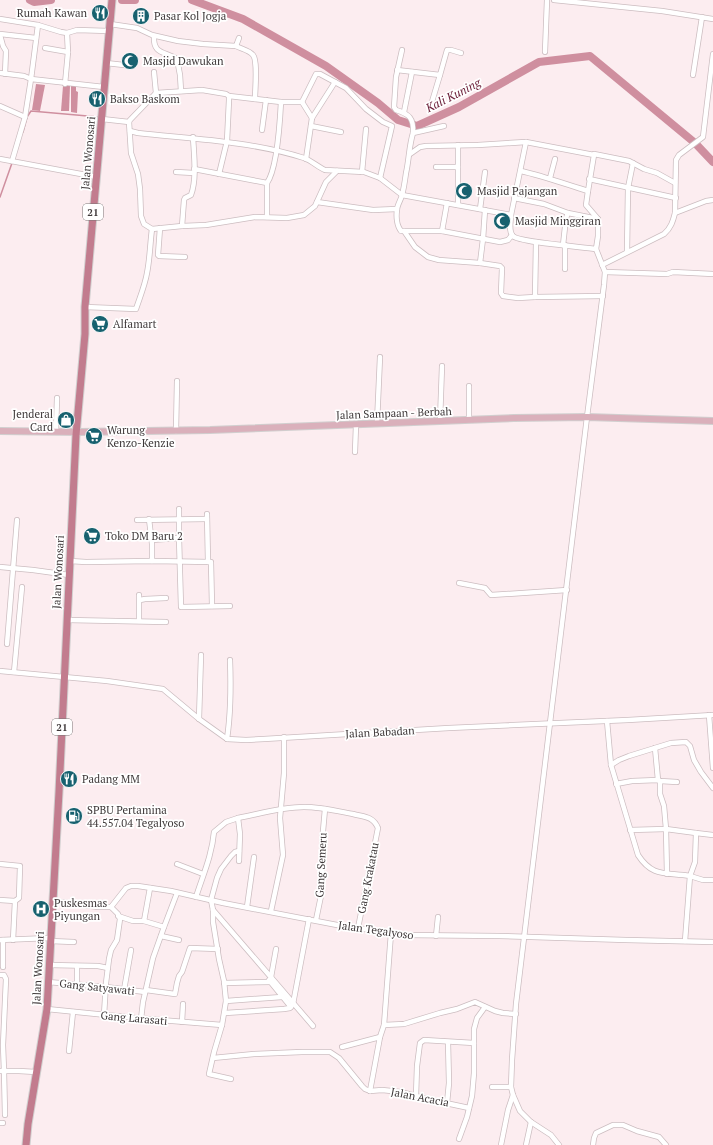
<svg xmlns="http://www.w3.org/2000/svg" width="713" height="1145" font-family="'PT Serif',serif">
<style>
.water{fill:#cf8f9f}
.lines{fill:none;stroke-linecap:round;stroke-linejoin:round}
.stream{stroke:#cf8f9f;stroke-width:1.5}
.river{stroke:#cf8f9f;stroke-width:8}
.minor-casing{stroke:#ccbdc0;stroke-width:6}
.major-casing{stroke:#d1cfcf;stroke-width:8}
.highway-casing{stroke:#d1cfcf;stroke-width:9}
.minor{stroke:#fff;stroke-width:4.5}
.major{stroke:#dab0bb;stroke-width:6}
.highway{stroke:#c27c8e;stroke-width:7}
.labels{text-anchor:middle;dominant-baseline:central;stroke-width:3.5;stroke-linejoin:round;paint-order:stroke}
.shield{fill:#fff;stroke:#787474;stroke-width:1}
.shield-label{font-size:10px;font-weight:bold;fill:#3e3839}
.poi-label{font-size:11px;fill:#3e3839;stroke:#fff;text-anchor:start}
.street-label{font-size:11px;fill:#3e3839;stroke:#fff}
.water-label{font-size:12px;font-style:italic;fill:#6d213b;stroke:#fff}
</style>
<rect width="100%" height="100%" fill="#fcedf0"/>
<!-- water -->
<g class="water">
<path d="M36 84 45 85 40 111 32 110Z"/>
<path d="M63 86H70L69 111H61Z"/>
<path d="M71 86H76V91L78 92 77 113 71 112Z"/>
</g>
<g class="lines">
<!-- stream -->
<g class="stream">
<path d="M23 132 27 117 31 111 99 117"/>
<path d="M0 197 12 163"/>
</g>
<!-- river -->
<g class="river">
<path d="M30 0 34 2 51 0"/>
<path d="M122 0H135"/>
<path d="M192 0 243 19 326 66 378 103 398 120 417 126 459 107 539 62 590 56 695 143 713 162"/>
</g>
<!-- minor casing -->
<g class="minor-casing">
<g id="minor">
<path d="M554 0 662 11 713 19"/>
<path d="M0 19 38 25 31 79 24 76 0 73"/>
<path d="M110 24 137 28 152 35 178 41 203 44 236 46 239 38"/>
<path d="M38 25 61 32 67 33 77 30 109 31"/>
<path d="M0 34 36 38"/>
<path d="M0 35 3 46 6 51 5 74"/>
<path d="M154 36C153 55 165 51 177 59L180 75 181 91"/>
<path d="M236 46C241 49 249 50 253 55 258 61 255 90 255 99"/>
<path d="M45 48 68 52"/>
<path d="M402 50 396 77 394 107 396 110C409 114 414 118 413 133"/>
<path d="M545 52 547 0"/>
<path d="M106 63 133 66"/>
<path d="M397 70 440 75 447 50H451L461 53"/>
<path d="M154 72 156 93"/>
<path d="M693 75 702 17"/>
<path d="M65 84 68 52 67 33"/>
<path d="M229 96 281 102H302L312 118"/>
<path d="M302 102 316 74H320L346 88 366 109 383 122 392 126 380 178"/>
<path d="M431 105 440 75"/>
<path d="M0 106 25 117"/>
<path d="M404 112 412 72"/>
<path d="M102 119 129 122"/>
<path d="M311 126 341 132"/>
<path d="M444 126 413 133C409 146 409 160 406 173 405 180 404 188 402 195 401 200 397 205 397 210 396 217 397 226 401 231H404L415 247 428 257 439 260 480 263 500 266 502 268 501 293 503 296 518 298 535 297 603 296"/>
<path d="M262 130 266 100"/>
<path d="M130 131 138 133C194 139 250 141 304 158 312 161 318 167 325 170L364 172 380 178 402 195 511 215C511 222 508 231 513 236 518 242 583 247 596 249L598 236V219L586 205 588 191"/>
<path d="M193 137C194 155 197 179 191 195L185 198 184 200 182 226 152 229 144 224 141 216 140 189 138 174 131 153 129 122 130 120 156 93 202 90 226 94 229 96V100L227 141 219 174"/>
<path d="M410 154 420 147 426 146 478 145 526 142 594 155 588 191C565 184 543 176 521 171"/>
<path d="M594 154 629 161 644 169 657 173 675 183"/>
<path d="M0 159 97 177"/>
<path d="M306 159 312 118 335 82"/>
<path d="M12 161 25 117 31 79 104 87"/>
<path d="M436 167H458"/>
<path d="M194 169 267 183"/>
<path d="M176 172 194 173"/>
<path d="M362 172 366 129"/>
<path d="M550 178 555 159"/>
<path d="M589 179 676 198"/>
<path d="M514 198 544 204 568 213 566 218 563 245"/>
<path d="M317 202 373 210 397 209"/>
<path d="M458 205V145"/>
<path d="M480 209 485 172"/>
<path d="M568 213 598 219"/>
<path d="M675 213 676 160 679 155 703 137 713 54"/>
<path d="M511 215 526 142"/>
<path d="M267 217V183C277 169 280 121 281 102"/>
<path d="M182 226 206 225 255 217 287 218 304 215 315 206 326 182 337 171"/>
<path d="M160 228 158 255 159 256 185 257"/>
<path d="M404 231H442L500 242 508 240 512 235"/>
<path d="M442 231 447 203"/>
<path d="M627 252 628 188 633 163"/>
<path d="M480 263 483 239 485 210"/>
<path d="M602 265 664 234C671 228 673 221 675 213L706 201 713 200"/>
<path d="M565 269V245"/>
<path d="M605 272 667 274 673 272 713 274"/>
<path d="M535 297 536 242"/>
<path d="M85 307 136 309C140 297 145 285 147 273 150 258 150 244 152 229"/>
<path d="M469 420V386"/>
<path d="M440 421 442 366"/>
<path d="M377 423 380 357"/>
<path d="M56 431 57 398"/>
<path d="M176 431 177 381"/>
<path d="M355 452 356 425"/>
<path d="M179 509V538L181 607 230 606"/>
<path d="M207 514 208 562"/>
<path d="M149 519 152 544V561"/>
<path d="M137 520 207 519"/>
<path d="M152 540 179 538"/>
<path d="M70 561 86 562 152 561 211 562 212 606"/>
<path d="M0 567 33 570 69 575"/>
<path d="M459 583 485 588 491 595 567 590"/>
<path d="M139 595V621"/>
<path d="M140 600 145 599 166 598"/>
<path d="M67 620 166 622"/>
<path d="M7 644 17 520"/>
<path d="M0 671 107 681 163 689 199 719 227 739 246 740 264 739 449 728 628 720 713 715"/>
<path d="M14 672 22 587"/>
<path d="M709 715 713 768"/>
<path d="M199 719 201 655"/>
<path d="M607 721 611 765 638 855C653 878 666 872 690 876L685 941"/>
<path d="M227 739C231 712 231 686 230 660"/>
<path d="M655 748 658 780"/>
<path d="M611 765 619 760 629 756 671 743 686 742 690 746 694 760 701 772 713 788"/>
<path d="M616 784 632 781 658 780 660 781 677 782"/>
<path d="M238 818C259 814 282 807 304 807 320 807 337 811 353 814 364 817 373 816 378 828L358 928"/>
<path d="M630 830 666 829 664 806 660 794V781"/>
<path d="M696 833 713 835"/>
<path d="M0 864 20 866 19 898 15 901 13 940"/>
<path d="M177 864 203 874"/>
<path d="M667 874 666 829 696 833 695 862 690 876 703 880H713"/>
<path d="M196 897C203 875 212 855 214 832L226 822 238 818 240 834 239 861"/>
<path d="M0 900 15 901"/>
<path d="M53 901 98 907H111L126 888 131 886H138L171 891 223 903 337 925 404 935 499 936 626 940 713 942"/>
<path d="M247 907 254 857"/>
<path d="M213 910 313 1026"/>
<path d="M271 911 283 855 280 818 284 773V737"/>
<path d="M118 916 133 921H144L164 927 177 893"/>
<path d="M316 920 322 891V842L325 809"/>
<path d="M144 921 150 888"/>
<path d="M161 936 179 940"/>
<path d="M436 936 438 917"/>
<path d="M0 940 50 938"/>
<path d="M3 940V967"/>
<path d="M50 941 74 942"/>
<path d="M49 965 98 966 108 968"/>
<path d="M0 975H4L6 979 3 1045 4 1071 5 1115"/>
<path d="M271 977 276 949"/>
<path d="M269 980 291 1007"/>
<path d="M48 982 106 987 145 992"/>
<path d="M224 983 271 982"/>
<path d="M77 985V966"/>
<path d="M124 990 131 950"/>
<path d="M146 990 175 994 177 983 179 976 182 972 190 948 218 949"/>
<path d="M226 1001 282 997"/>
<path d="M47 1009 136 1018 222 1025"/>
<path d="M225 1013 284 1009 290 1008 293 1004 309 919"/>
<path d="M104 1015 106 983 109 959 111 950 117 940 120 919 118 914 111 907"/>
<path d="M141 1019 143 1002 153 958 164 927"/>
<path d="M182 1022 183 1004"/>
<path d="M384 1025 391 933"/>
<path d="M342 1047 380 1037"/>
<path d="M69 1051 73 1012"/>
<path d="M213 1058 254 1054 302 1052H330L339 1058 362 1086 365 1089 370 1091"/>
<path d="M0 1071H19L36 1072"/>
<path d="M231 1079 209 1074 214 1052 222 1025 226 1001 224 981 219 959 213 922V910L211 900 217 878 221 869 231 856 235 852 239 851"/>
<path d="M492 1087H511"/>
<path d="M370 1091 380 1037 384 1025 404 1024 440 1013 457 1009 475 1002 495 1011 503 1013 516 1014"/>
<path d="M370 1091 382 1090 401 1092 427 1099 469 1108"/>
<path d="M416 1096 417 1066 420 1043 424 1040 474 1043"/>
<path d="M447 1103 449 1083 448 1042"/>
<path d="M0 1123H3"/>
<path d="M459 1139 467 1117 472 1096 474 1073V1029L477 1018 485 1007"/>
<path d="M501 1145 508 1110 513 1095"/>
<path d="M526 1145 531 1122"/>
<path d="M559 1145 551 1135 531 1122 520 1111 513 1095 511 1087 512 1060 516 1004 587 417 604 285 605 272 596 249"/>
<path d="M593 1145 594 1138 596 1133 613 1125H623L637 1131 659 1137 666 1145"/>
</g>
</g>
<!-- major casing -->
<g class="major-casing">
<path id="major" d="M0 431 79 432 210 430 514 418 587 417 713 421"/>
</g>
<!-- highway casing -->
<g class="highway-casing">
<path id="highway" d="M26 1145 28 1124 47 1009 59 792 76 435 85 334V307L112 0"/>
</g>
<!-- minor -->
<use href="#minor" class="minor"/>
<!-- major -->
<use href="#major" class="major"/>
<!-- highway -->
<use href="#highway" class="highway"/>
</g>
<!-- icons -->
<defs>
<g id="restaurant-disc" transform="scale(0.9)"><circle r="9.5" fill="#17616f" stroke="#fff"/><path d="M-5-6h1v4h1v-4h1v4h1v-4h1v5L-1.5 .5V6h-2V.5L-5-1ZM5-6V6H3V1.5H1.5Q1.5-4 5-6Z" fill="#fff"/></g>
<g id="building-disc" transform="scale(0.9)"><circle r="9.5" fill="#17616f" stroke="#fff"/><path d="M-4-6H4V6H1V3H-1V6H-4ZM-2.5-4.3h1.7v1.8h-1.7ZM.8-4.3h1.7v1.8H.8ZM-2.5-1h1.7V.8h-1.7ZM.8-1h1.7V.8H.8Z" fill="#fff"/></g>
<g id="mosque-disc" transform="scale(0.9)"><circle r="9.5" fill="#17616f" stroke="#fff"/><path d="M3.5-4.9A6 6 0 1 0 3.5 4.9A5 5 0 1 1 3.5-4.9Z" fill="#fff"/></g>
<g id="supermarket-disc" transform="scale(0.9)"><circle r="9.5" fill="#17616f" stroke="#fff"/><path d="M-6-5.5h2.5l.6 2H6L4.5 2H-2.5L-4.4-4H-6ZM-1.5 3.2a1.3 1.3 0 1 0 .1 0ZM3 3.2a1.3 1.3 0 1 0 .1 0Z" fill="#fff"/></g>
<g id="shop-disc" transform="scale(0.9)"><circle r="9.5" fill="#17616f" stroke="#fff"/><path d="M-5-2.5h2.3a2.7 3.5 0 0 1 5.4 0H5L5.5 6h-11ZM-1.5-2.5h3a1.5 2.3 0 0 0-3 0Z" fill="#fff"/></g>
<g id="fuel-disc" transform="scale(0.9)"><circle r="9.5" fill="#17616f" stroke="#fff"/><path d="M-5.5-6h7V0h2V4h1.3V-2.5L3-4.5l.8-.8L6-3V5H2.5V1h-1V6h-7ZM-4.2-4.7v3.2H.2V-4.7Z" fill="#fff"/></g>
<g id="hospital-disc" transform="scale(0.9)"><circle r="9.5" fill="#17616f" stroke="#fff"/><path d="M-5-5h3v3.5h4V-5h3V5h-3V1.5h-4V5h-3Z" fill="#fff"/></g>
</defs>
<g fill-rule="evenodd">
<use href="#restaurant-disc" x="100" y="13"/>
<use href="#building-disc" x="141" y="16"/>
<use href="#mosque-disc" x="130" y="61"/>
<use href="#restaurant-disc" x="97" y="99"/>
<use href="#mosque-disc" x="464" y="191"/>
<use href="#mosque-disc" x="502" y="221"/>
<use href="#supermarket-disc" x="100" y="324"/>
<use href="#shop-disc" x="66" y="420"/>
<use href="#supermarket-disc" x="94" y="436"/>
<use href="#supermarket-disc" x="92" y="536"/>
<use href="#restaurant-disc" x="69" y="779"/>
<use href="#fuel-disc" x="74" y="816"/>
<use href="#hospital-disc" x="41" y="909"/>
</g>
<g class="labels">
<!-- shield labels -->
<g class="shield">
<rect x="83" y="204" width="20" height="16" rx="3"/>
<rect x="52" y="719" width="20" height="16" rx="3"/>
</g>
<g class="shield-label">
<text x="93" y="212">21</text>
<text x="62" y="727">21</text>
</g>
<!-- poi labels -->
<g class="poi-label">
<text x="87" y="13" text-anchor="end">Rumah Kawan</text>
<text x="154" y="16">Pasar Kol Jogja</text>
<text x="143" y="61">Masjid Dawukan</text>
<text x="110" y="99">Bakso Baskom</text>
<text x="477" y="191">Masjid Pajangan</text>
<text x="515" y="221">Masjid Minggiran</text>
<text x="113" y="324">Alfamart</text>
<text x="53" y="414" text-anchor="end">Jenderal<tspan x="53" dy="13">Card</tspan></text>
<text x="107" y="430">Warung<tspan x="107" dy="13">Kenzo-Kenzie</tspan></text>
<text x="105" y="536">Toko DM Baru 2</text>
<text x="82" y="779">Padang MM</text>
<text x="87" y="810">SPBU Pertamina<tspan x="87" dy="13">44.557.04 Tegalyoso</tspan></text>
<text x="54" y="903">Puskesmas<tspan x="54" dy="13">Piyungan</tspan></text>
</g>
<!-- street labels -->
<g class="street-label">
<text transform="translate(88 153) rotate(-85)">Jalan Wonosari</text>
<text transform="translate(394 413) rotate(-2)">Jalan Sampaan - Berbah</text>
<text transform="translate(58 572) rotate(-87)">Jalan Wonosari</text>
<text transform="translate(380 732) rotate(-3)">Jalan Babadan</text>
<text transform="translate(321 865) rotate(-87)">Gang Semeru</text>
<text transform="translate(368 878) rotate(-79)">Gang Krakatau</text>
<text transform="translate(376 930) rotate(8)">Jalan Tegalyoso</text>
<text transform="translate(38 968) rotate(-87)">Jalan Wonosari</text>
<text transform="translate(97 987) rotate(6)">Gang Satyawati</text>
<text transform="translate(134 1018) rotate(5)">Gang Larasati</text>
<text transform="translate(420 1097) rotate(11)">Jalan Acacia</text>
</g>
<!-- water labels -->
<g class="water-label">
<text transform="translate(453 95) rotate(-27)">Kali Kuning</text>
</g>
</g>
</svg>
